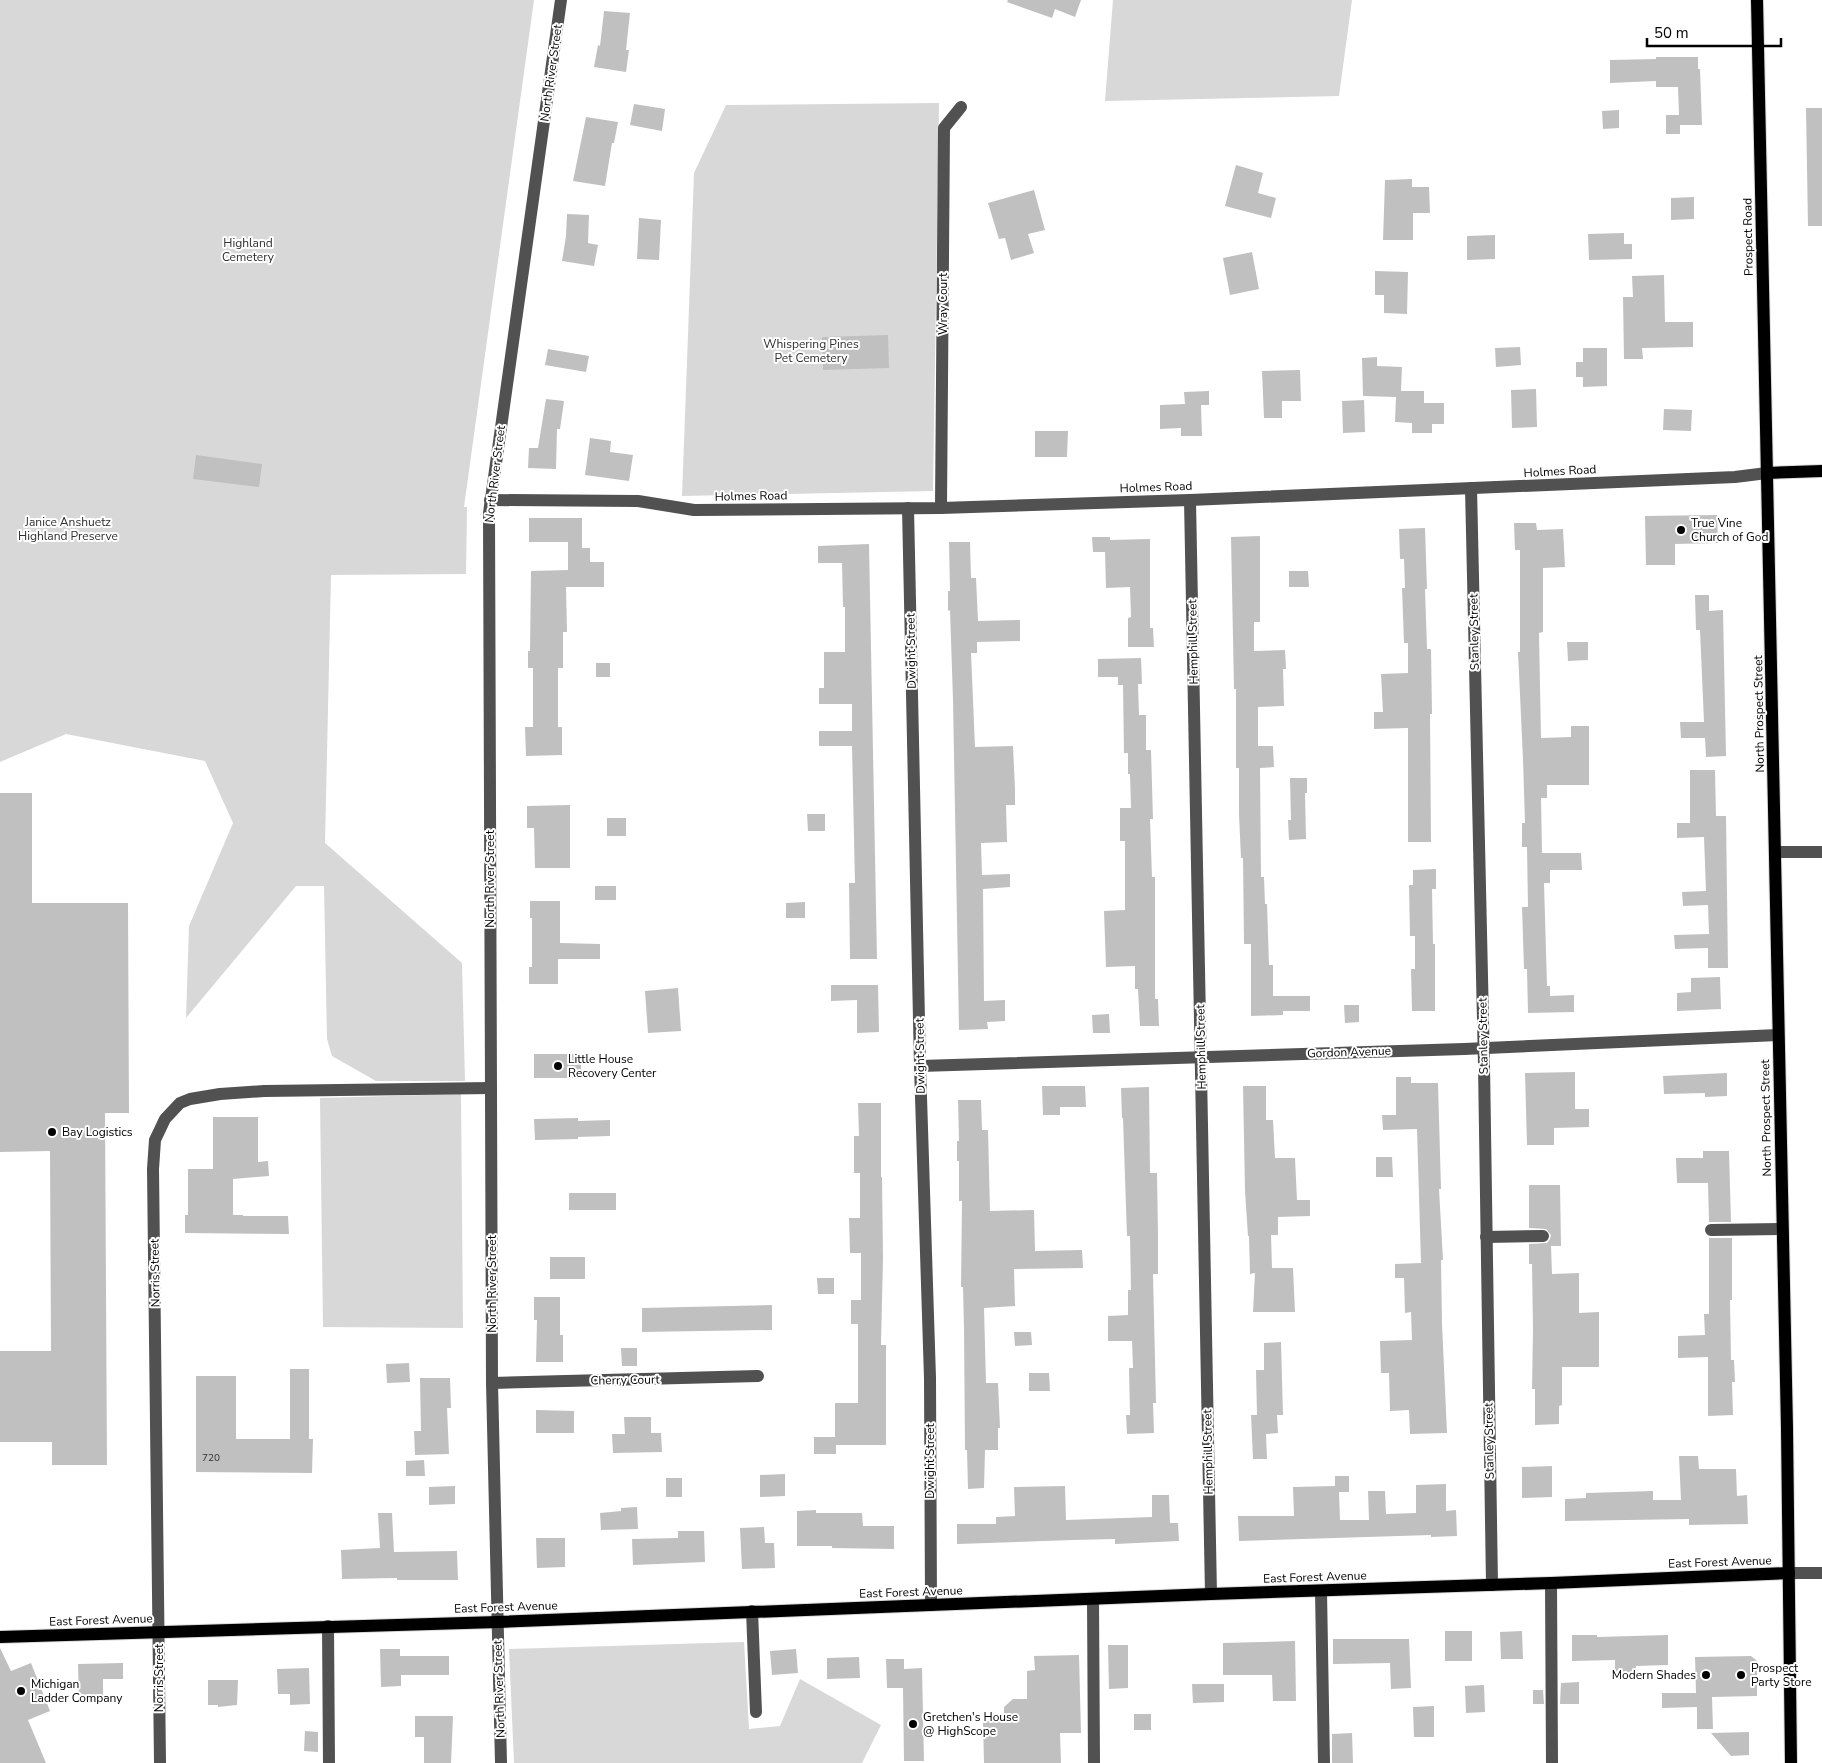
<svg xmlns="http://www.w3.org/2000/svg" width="1822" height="1763" font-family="'Nunito Sans',sans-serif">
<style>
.green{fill:#d8d8d8}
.building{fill:#c0c0c0}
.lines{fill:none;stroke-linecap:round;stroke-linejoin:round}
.major-casing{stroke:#dbdbdb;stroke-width:14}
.minor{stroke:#515151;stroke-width:12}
.major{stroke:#000;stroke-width:12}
.poi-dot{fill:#000;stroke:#fff;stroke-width:2}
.labels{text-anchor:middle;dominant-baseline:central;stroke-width:4;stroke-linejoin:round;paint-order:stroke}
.number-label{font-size:10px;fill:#303030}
.street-label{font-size:12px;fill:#000;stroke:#fff}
.park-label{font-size:12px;fill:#2f2f2f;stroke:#fff}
.poi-label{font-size:12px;fill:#000;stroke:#fff;text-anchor:start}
</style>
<rect width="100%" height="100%" fill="#fff"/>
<!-- green -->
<g class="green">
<path d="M0 0H534L464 507H467L466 574 331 575 325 843 462 963 465 1081H376L332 1056 327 1039 324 886H296L186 1018 189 926 233 823 205 761 66 734 0 762Z"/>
<path d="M1113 0H1352L1339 96 1105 101Z"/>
<path d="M939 103 933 491 682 496 694 173 726 105Z"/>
<path d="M461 1094 463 1328 323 1327 320 1098Z"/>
<path d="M744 1642 749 1729 780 1726 800 1679 881 1725 862 1763H514L509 1649Z"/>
</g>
<!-- building -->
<g class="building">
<path d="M1008 0H1081L1075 17 1055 9 1052 18 1007 2Z"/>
<path d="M604 11 630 13 626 50H629L626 72 594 67 598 45 600 46Z"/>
<path d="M1656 57H1698V69H1700L1702 125H1680V134H1666V115H1679L1678 87H1656V81L1610 83V60L1656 59Z"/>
<path d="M634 104 665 109 662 131 630 125Z"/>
<path d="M1806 108H1822V226H1808Z"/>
<path d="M1619 110V128L1603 129 1602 111Z"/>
<path d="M586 117 618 122 614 143H612L605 186 573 181Z"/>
<path d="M1236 165 1263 173 1258 193 1276 198 1271 218 1225 206Z"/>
<path d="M1412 179V187H1429L1430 213H1413V240H1383L1385 180Z"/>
<path d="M1034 190 1045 230 1028 234 1034 253 1011 260 1005 238 999 239 988 203Z"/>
<path d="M1694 197V219L1671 220V198Z"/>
<path d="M567 214 589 215 588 243 598 245 594 266 562 261 566 236Z"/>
<path d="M639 218 661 220 659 260 637 259Z"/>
<path d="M1624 233V244H1632V259L1589 260 1588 234Z"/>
<path d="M1495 235V259L1467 260V236Z"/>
<path d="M1252 252 1259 289 1230 295 1223 258Z"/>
<path d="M1375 271 1408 272 1407 314 1384 313V295H1375Z"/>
<path d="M1664 275 1665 322H1693V347L1642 348 1643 359H1624L1623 297H1633L1632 276Z"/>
<path d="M888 335 889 368 823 370 822 337Z"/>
<path d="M1520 347 1521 365 1496 367 1495 348Z"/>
<path d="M1583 348H1607V386L1583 387V377H1576V362H1583Z"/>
<path d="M548 349 589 356 586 372 545 365Z"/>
<path d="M1377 357V366L1402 367 1401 391H1424V403H1444V424H1432V433H1412V423L1395 422 1396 397 1363 396 1362 358Z"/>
<path d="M1300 370 1301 401H1282V418H1264L1262 371Z"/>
<path d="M1536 389 1537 427 1512 428 1511 390Z"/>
<path d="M1209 391V405H1201L1202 436H1181V428L1160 429V405L1185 404 1184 392Z"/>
<path d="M546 399 564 401 560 429H557L556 469 528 468 529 448H538Z"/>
<path d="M1364 400 1365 432 1343 433 1342 401Z"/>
<path d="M1664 409 1692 410 1691 431 1663 430Z"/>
<path d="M1035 431H1068L1067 457H1035Z"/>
<path d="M590 438 611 441 610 452 633 455 629 481 585 475Z"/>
<path d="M196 455 262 464 259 487 193 479Z"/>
<path d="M1717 515 1718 543 1675 544V565H1646L1645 516Z"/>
<path d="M529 518H582V548H590V562H604V587H566L567 632H563V668H558V727H562V755L526 756 525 727H533V668H528V651H530L531 571 568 570V542H529Z"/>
<path d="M1514 523H1536L1537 530 1563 529 1565 567 1543 568V632L1539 633 1541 738 1571 737V726H1589V785H1547V798H1541L1542 853H1581L1582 870H1550V883H1544L1547 986H1550V996L1574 995V1012L1528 1013 1527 969H1524L1522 907H1528L1527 847H1522V823H1525L1523 759 1518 652H1520V550H1515Z"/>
<path d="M1425 528 1427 589H1425L1427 649H1431L1432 714H1430L1431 842H1408V728L1374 729V712H1383L1381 674 1408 673V643H1404L1402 588H1405L1404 559H1400L1399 529Z"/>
<path d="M1260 536V622H1254V651L1285 650 1286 669H1283L1284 706 1258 707V746H1273L1274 767 1260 768 1261 877H1264L1265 904H1267L1269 965H1273V996H1310V1011H1283V1015L1251 1016V944H1244L1243 858H1241L1239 815V768H1236V689H1234L1231 537Z"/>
<path d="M1092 537H1110V540L1150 539V628H1153L1154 647H1128V618L1131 617 1130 587 1106 588 1105 552H1093Z"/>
<path d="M949 542H970L971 578H976L978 621 1020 620V641L977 642V653H971L975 747 1013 746 1015 789V805H1006L1007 842 981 843 982 875 1010 874V887L983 889 984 1001 1005 1000V1021L987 1022 988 1029 959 1030 953 700 950 610 948 611V591H950Z"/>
<path d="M869 544 877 959H850L849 883H855L852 746H819V731H852V704H819V688H824V652H845V607H843L842 563H818V546Z"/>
<path d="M1289 571H1308L1309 587H1289Z"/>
<path d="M1695 595H1709V611L1723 610 1726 756 1706 757 1705 738H1681L1680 722H1704L1700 630H1696Z"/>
<path d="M1567 642H1588V660L1568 661Z"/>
<path d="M1141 658 1142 684H1138L1139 715H1146V750H1151L1153 819H1150L1152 877H1155V999H1158L1159 1026H1140L1138 989H1135V966L1106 967 1104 911 1125 910V841H1120V808H1131L1130 774H1128V753H1124L1123 685H1118V677H1098V659Z"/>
<rect x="596" y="663" width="14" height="14"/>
<path d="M1690 770H1715L1716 816H1726L1728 968H1708V948L1675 949 1674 935 1709 934 1708 905 1683 906 1682 892 1706 891 1704 837 1677 838V823H1690Z"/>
<path d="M1290 778H1307V793H1305L1306 839 1289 840 1288 820H1291Z"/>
<path d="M0 793H32V903H128L129 1113H105L107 1465H52V1442H0V1351H51L50 1151 0 1152Z"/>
<path d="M570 805V868H535L534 828H527V806Z"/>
<path d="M807 814H825V831H808Z"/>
<rect x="607" y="818" width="19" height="18"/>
<path d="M1436 869V889H1432L1433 944H1435V1011H1412L1411 969H1415V936H1410L1409 885H1413V870Z"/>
<rect x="595" y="886" width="21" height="14"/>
<path d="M530 901H560V943L600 944V959H558V984H529V967H532V918H530Z"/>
<path d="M805 902V918H786V903Z"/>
<path d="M1720 977 1721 1009 1677 1011V993L1691 992V978Z"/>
<path d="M831 985H878L879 1032 857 1033V1000L831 1001Z"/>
<path d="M678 988 681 1031 648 1033 645 991Z"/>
<path d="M1344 1005H1359V1022L1345 1023Z"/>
<path d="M1109 1014 1110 1033H1093L1092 1015Z"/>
<rect x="534" y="1054" width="47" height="24"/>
<path d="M1575 1072V1109H1589V1127L1554 1128V1145H1527L1525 1073Z"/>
<path d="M1727 1073V1096L1705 1097V1093L1664 1094 1663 1076Z"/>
<path d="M1396 1077H1411V1083H1438L1441 1189H1439L1443 1260H1441L1442 1324 1447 1433 1410 1434 1409 1410 1390 1411 1389 1373H1381L1380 1341 1412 1340 1411 1312 1405 1313 1404 1278H1395V1264L1421 1263 1417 1129 1383 1130 1382 1115H1396Z"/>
<path d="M1042 1086H1085L1086 1107H1060V1115H1043Z"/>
<path d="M1243 1086H1266V1120H1273L1275 1158H1295L1297 1200H1310V1216L1278 1217V1235H1271L1272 1268H1293L1295 1312H1253L1255 1273 1250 1274 1249 1236H1248L1245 1191Z"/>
<path d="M1149 1087 1150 1173H1157L1158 1235V1274H1153L1156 1403H1153L1154 1433 1127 1434 1126 1415H1130L1129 1368H1133L1132 1341H1108V1316L1128 1315V1290H1131L1130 1236H1127L1123 1118H1122L1121 1088Z"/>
<path d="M958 1100H981L982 1130H988L990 1211 1034 1210 1035 1251 1082 1250 1083 1268 1014 1269 1015 1306 984 1308 986 1383H998L1000 1428H998V1450H985L984 1488 968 1489 967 1450H965L964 1328 963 1287H961L962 1201H959V1161H957V1141H959Z"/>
<path d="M858 1103H881V1177H882L883 1258 881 1345H886V1445H836V1454H814V1437H835V1403H858V1324H851V1300H861V1253H850L849 1218H860V1173H854V1136H859Z"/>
<path d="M213 1117H258V1162L268 1161 269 1176 233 1179V1215H243V1216H288L289 1234 185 1233V1215H188V1169H213Z"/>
<path d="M578 1118V1121L610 1120V1136L578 1137V1139L535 1140 534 1119Z"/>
<path d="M1703 1151H1729L1731 1222H1709L1708 1183H1677L1676 1158H1703Z"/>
<path d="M1376 1157H1392L1393 1177H1376Z"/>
<path d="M1529 1185H1560L1561 1246H1551L1552 1274 1579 1273V1313L1599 1312V1367H1562V1405L1559 1406V1424L1535 1425V1389H1532L1533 1329 1532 1264H1529V1244L1547 1243 1550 1239 1551 1235 1546 1229 1529 1228Z"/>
<rect x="569" y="1193" width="47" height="17"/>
<path d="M1709 1238H1732V1300H1730L1731 1360H1734L1735 1382H1732L1733 1415 1708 1416V1357L1678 1358V1336L1705 1335 1704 1314H1709Z"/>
<rect x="550" y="1257" width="35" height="22"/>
<path d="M817 1278H834V1294H818Z"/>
<path d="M534 1297H560V1335H563V1362H536L537 1320H534Z"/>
<path d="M772 1305V1330L642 1332V1308Z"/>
<path d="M1014 1332H1031L1032 1345 1015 1346Z"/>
<path d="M1281 1342 1283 1415H1277L1278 1433 1266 1434 1267 1459H1253L1251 1415H1257L1256 1370H1264V1343Z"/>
<path d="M621 1348H637V1366H622Z"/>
<path d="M409 1363 410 1382 387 1383 386 1364Z"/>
<path d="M290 1369H309V1439H313L312 1473 196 1472V1376H236V1439H290Z"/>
<path d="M1029 1373H1049L1050 1391H1029Z"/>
<path d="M420 1378H450L451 1408H447L449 1454 415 1455 414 1431H421Z"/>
<path d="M536 1410 574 1411V1433H536Z"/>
<path d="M624 1417H651V1433H661L662 1452 613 1453 612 1434H625Z"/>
<path d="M1679 1456H1698L1699 1469H1736L1737 1496 1747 1495 1748 1524 1689 1525V1519L1565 1521V1499L1586 1498V1493L1653 1491V1500H1681Z"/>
<path d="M424 1460 425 1476H406V1461Z"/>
<path d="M1552 1466V1497L1522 1498V1467Z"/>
<path d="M785 1474V1496L760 1497V1475Z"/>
<path d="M1335 1476H1349V1492H1339L1340 1520H1369L1368 1491H1385L1386 1514 1416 1513V1485L1446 1484V1511L1456 1510 1457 1536 1431 1537V1535L1239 1541 1238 1516H1294L1293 1487 1335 1486Z"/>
<rect x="666" y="1478" width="16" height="19"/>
<path d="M455 1486V1504L429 1505V1487Z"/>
<path d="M1065 1486 1066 1520 1152 1517V1495H1169L1170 1523H1178L1179 1541 1115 1544V1539L1073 1540 957 1544V1524H996V1517L1015 1516 1014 1487Z"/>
<path d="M637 1507 638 1529 601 1530 600 1513 621 1511V1508Z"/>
<path d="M816 1510V1513H862L863 1526H894V1549L832 1548V1546H797V1511Z"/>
<path d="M378 1513H392L394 1552 457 1551 458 1580H397V1578L342 1579 341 1550 380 1548Z"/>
<path d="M764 1527 765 1543H774L775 1568 742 1569 740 1528Z"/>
<path d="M678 1531H704L705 1562 633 1565 632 1539 678 1538Z"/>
<path d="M536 1538H565V1567L537 1568Z"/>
<rect x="1445" y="1631" width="27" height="30"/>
<path d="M1522 1631 1523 1659H1501L1500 1632Z"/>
<path d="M1572 1635H1597V1637L1668 1635V1665L1636 1666V1673L1615 1674V1660L1572 1661Z"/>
<path d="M1333 1639H1409L1411 1688 1391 1689 1390 1663 1333 1664Z"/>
<path d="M1295 1641 1296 1701H1273L1272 1675H1223V1643Z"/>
<path d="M1108 1645H1128V1688L1109 1689Z"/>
<path d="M0 1648 11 1671 31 1663 50 1711 28 1720 46 1763H0Z"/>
<path d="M380 1649H400V1656H449V1675H401V1686L381 1687Z"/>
<path d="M796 1649 798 1673 772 1675 770 1651Z"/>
<path d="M1079 1655 1081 1733H1060L1061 1763H984L983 1721H1004V1707L1013 1699H1027V1671L1035 1670 1034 1656Z"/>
<path d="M1751 1656 1757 1661V1696L1712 1697 1713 1729H1697V1707L1662 1708V1693H1696L1695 1657Z"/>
<path d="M859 1657 860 1678 827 1679V1658Z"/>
<path d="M886 1659H904V1669L922 1668 924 1761H904L903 1688H887Z"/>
<path d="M123 1663V1679H103V1702L79 1703 78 1664Z"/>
<path d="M309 1668 310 1704 290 1705V1694H278L277 1669Z"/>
<path d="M208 1680H238L237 1705 218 1707V1705H208Z"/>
<path d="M1579 1682V1704H1560L1561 1683Z"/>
<path d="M1192 1684H1224V1702L1193 1703Z"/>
<path d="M1484 1685 1485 1712 1466 1713 1465 1686Z"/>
<path d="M1533 1690H1543L1544 1704H1533Z"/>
<path d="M1434 1706V1737H1414L1413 1707Z"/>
<rect x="1134" y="1714" width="17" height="16"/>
<path d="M415 1716H453L451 1763H424V1737H415Z"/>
<path d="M305 1731 318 1732V1752L304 1751Z"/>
<path d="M1749 1732V1755L1731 1756 1711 1733Z"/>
<path d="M1352 1733 1353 1763H1332V1734Z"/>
</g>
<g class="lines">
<!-- major casing -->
<g class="major-casing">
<g id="major">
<path d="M1757 0 1787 1428 1791 1763"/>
<path d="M1767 473 1822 471"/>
<path d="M0 1637 498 1622 1211 1594 1551 1583 1789 1573"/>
</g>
</g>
<!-- minor -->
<g class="minor">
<path d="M1471 488 1484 1065 1492 1585"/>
<path d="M490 500 638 501 694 510 941 508 1190 500 1735 477 1767 473"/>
<path d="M1190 500 1211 1594"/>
<path d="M908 508 920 1066 930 1378 931 1605"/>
<path d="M941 508 944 128 961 107"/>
<path d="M1775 852H1822"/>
<path d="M920 1066 1464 1049 1778 1035"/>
<path d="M1711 1230 1782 1229"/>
<path d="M1486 1237 1543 1236"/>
<path d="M492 1383 758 1376"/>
<path d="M1789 1573H1822"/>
<path d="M1551 1583 1552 1763"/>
<path d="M1321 1591 1324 1763"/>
<path d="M1093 1600 1094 1763"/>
<path d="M752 1611 756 1712"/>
<path d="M328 1626 329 1763"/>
<path d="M160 1763 153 1169 155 1140 165 1119 180 1103 190 1099 220 1094 264 1091 491 1088"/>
<path d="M501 1763 492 1383 489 513 561 0"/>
</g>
<!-- major -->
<use href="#major" class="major"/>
</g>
<!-- markers -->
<g class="poi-dot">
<circle cx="1681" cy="530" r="5"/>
<circle cx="558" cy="1066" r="5"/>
<circle cx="52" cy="1132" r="5"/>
<circle cx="1706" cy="1675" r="5"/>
<circle cx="1741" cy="1675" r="5"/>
<circle cx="21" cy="1691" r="5"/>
<circle cx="913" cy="1724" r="5"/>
</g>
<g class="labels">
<!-- number labels -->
<g class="number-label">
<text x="211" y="1458">720</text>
</g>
<!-- street labels -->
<g class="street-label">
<text transform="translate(551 73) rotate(-82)">North River Street</text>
<text transform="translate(1748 237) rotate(-91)">Prospect Road</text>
<text transform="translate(943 304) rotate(-90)">Wray Court</text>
<text transform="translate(1560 471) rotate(-3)">Holmes Road</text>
<text transform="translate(495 474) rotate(-83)">North River Street</text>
<text transform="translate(1156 487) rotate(-2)">Holmes Road</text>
<text transform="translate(751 496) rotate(-1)">Holmes Road</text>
<text transform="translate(1474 632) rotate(-91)">Stanley Street</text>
<text transform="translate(1193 642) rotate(-91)">Hemphill Street</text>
<text transform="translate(911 651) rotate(-91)">Dwight Street</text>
<text transform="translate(1759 714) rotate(-91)">North Prospect Street</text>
<text transform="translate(490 879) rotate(-90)">North River Street</text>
<text transform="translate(1483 1036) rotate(-91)">Stanley Street</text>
<text transform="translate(1201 1047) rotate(-91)">Hemphill Street</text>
<text transform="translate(1349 1052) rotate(-2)">Gordon Avenue</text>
<text transform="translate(920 1056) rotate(-91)">Dwight Street</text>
<text transform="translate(1766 1118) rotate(-91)">North Prospect Street</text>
<text transform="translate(155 1273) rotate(-91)">Norris Street</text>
<text transform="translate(492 1284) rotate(-90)">North River Street</text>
<text transform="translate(625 1380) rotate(-1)">Cherry Court</text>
<text transform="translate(1489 1441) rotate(-91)">Stanley Street</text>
<text transform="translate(1208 1452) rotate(-91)">Hemphill Street</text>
<text transform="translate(930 1461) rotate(-90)">Dwight Street</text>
<text transform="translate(1720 1562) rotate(-2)">East Forest Avenue</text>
<text transform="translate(1315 1577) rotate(-2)">East Forest Avenue</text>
<text transform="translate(911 1592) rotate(-2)">East Forest Avenue</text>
<text transform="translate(506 1607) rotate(-2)">East Forest Avenue</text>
<text transform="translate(101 1620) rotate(-2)">East Forest Avenue</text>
<text transform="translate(159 1678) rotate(-90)">Norris Street</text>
<text transform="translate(499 1689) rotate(-92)">North River Street</text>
</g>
<!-- park labels -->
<g class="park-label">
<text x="248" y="243">Highland<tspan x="248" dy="14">Cemetery</tspan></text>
<text x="811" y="344">Whispering Pines<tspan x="811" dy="14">Pet Cemetery</tspan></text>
<text x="68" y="522">Janice Anshuetz<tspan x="68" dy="14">Highland Preserve</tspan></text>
</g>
<!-- poi labels -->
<g class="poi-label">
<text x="1691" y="523">True Vine<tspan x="1691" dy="14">Church of God</tspan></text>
<text x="568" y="1059">Little House<tspan x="568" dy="14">Recovery Center</tspan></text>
<text x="62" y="1132">Bay Logistics</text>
<text x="1751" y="1668">Prospect<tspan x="1751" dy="14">Party Store</tspan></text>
<text x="1696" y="1675" text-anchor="end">Modern Shades</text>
<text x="31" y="1684">Michigan<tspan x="31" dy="14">Ladder Company</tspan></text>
<text x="923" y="1717">Gretchen's House<tspan x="923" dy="14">@ HighScope</tspan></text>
</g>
</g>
<!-- scale -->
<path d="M1647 38v8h134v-8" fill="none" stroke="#000000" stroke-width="2.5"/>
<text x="1654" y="38" font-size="15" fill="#000000" stroke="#ffffff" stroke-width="4" paint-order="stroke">50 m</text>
</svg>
